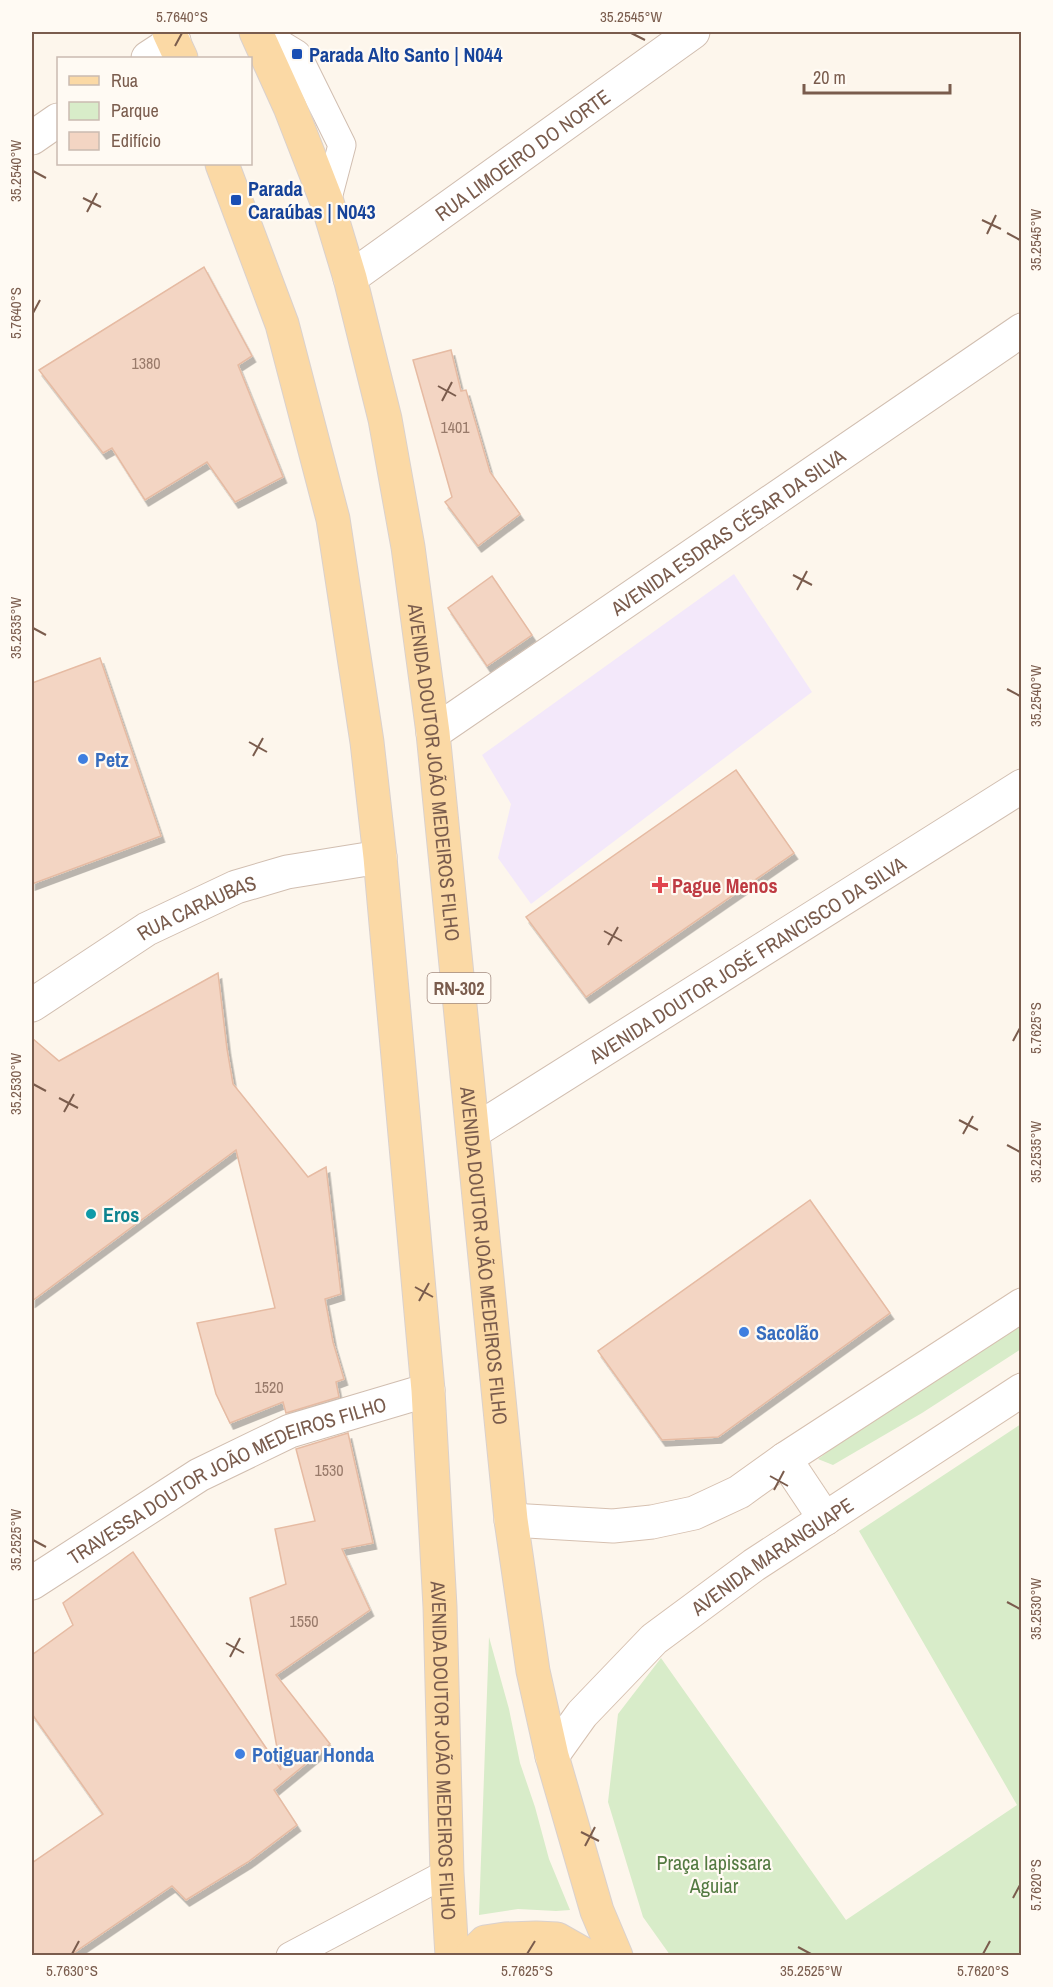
<svg xmlns="http://www.w3.org/2000/svg" width="1053" height="1987" font-family="'Archivo Narrow',sans-serif">
<style>
.education{fill:#f3e8fa}
.green{fill:#d8ecc9}
.building{fill:#f3d5c3;stroke:#e6bba3;stroke-width:1.5;filter:url(#shadow)}
.lines{fill:none;stroke-linecap:round;stroke-linejoin:round}
.lane-casing{stroke:#d1beb0;stroke-width:29}
.street-casing{stroke:#d1beb0;stroke-width:35}
.secondary-casing{stroke:#d6c0b0;stroke-width:35}
.primary-casing{stroke:#dad1cd;stroke-width:35}
.lane{stroke:#fff;stroke-width:27}
.street{stroke:#fff;stroke-width:33}
.secondary{stroke:#fff;stroke-width:33}
.primary{stroke:#fbd9a5;stroke-width:33}
.ticks{fill:none;stroke:#7a5c4d;stroke-width:2}
.transit-dot{fill:#1a4fb4;stroke:#fffaf3;stroke-width:2}
.shop-dot{fill:#3f7fe0;stroke:#fffaf3;stroke-width:2}
.health-dot{fill:#e0444e;stroke:#fffaf3;stroke-width:2}
.culture-dot{fill:#0f9aa8;stroke:#fffaf3;stroke-width:2}
.labels{text-anchor:middle;dominant-baseline:central;stroke-width:4.5;stroke-linejoin:round;paint-order:stroke}
.number-label{font-size:16px;fill:#987a6a}
.shield{fill:#fffaf3;stroke:#a28b7f;stroke-width:1.5}
.shield-label{font-size:18px;font-weight:bold;fill:#7a5c4d}
.transit-label{font-size:20px;font-weight:bold;fill:#164399;stroke:#fffaf3;text-anchor:start}
.street-label{font-size:20px;fill:#7a5c4d;stroke:#fffaf3}
.shop-label{font-size:20px;font-weight:bold;fill:#366cbe;stroke:#fffaf3;text-anchor:start}
.health-label{font-size:20px;font-weight:bold;fill:#be3a42;stroke:#fffaf3;text-anchor:start}
.culture-label{font-size:20px;font-weight:bold;fill:#0d838f;stroke:#fffaf3;text-anchor:start}
.park-label{font-size:20px;fill:#537a41;stroke:#fffaf3}
.neatline{fill:none;stroke:#7a5c4d;stroke-width:2}
.ticks-label{font-size:15px;text-anchor:middle;fill:#7a5c4d}
</style>
<defs>
<filter id="shadow"><feDropShadow dx="3.5" dy="6" stdDeviation="0" flood-color="#0004"/></filter>
</defs>
<rect width="100%" height="100%" fill="#fdf6ec"/>
<!-- education -->
<path class="education" d="M734 574 812 692 531 904 498 858 511 804 482 755Z"/>
<!-- green -->
<g class="green">
<path d="M1021 1313V1349L922 1413 833 1465 818 1459 969 1347Z"/>
<path d="M1021 1424V1955H670L643 1917 608 1802 618 1714 661 1658 846 1920 1017 1805 859 1531Z"/>
<path d="M489 1637 509 1709 520 1763 535 1807 549 1859 570 1910 556 1911 518 1909 479 1915Z"/>
</g>
<!-- building -->
<g class="building">
<path d="M204 267 252 356 238 365 283 477 235 502 207 462 145 500 112 448 103 453 39 370Z"/>
<path d="M451 350 461 391 466 390 490 472 520 514 478 546 445 502 452 497 413 360Z"/>
<path d="M492 576 532 635 487 666 448 608Z"/>
<path d="M100 658 161 836 32 884V683Z"/>
<path d="M736 770 794 853 586 997 526 917Z"/>
<path d="M218 973 227 1049 233 1084 308 1177 326 1167 341 1294 325 1299 333 1342 344 1379 336 1382 339 1397 286 1413 283 1402 230 1423 216 1394 197 1323 275 1308 236 1150 32 1301V1038L59 1061Z"/>
<path d="M810 1200 890 1313 718 1437 662 1440 598 1351Z"/>
<path d="M348 1433 373 1543 342 1549 370 1610 276 1675 330 1744 274 1790 297 1825 248 1862 186 1900 172 1886 69 1956H32V1863L103 1814 32 1714V1655L73 1625 63 1603 133 1552 281 1770 250 1598 286 1584 275 1529 315 1521 296 1449Z"/>
</g>
<g class="lines">
<!-- lane casing -->
<g class="lane-casing">
<g id="lane">
<path d="M261 32 297 54 342 145 327 202"/>
<path d="M290 1956 447 1873"/>
</g>
</g>
<!-- street casing -->
<g class="street-casing">
<g id="street">
<path d="M148 58 174 41"/>
<path d="M32 138 58 120"/>
<path id="s1" d="M350 278 693 32"/>
<path id="s2" d="M433 733 1022 330"/>
<path id="s3" d="M32 1005 147 929 236 887 287 872 380 857"/>
<path id="s4" d="M473 1132 1022 786"/>
<path id="s5" d="M32 1583 199 1475 290 1431 428 1390"/>
</g>
</g>
<!-- secondary casing -->
<g class="secondary-casing">
<g id="secondary">
<path d="M785 1459 825 1519"/>
<path d="M511 1520 613 1526 652 1522 694 1513 739 1492 785 1459 1022 1305"/>
<path id="s6" d="M552 1756 582 1714 654 1639 754 1565 1022 1390"/>
</g>
</g>
<!-- primary casing -->
<g class="primary-casing">
<g id="primary">
<path d="M169 32 181 58"/>
<path id="s7" d="M256 32 290 107 327 202 350 278 385 419 408 547 433 733 511 1520 533 1671 552 1756 597 1911 616 1956"/>
<path id="s8" d="M222 164 282 324 333 519 367 742 380 857 428 1390 440 1607 447 1873 452 1956"/>
<path d="M471 1956 485 1942 505 1939 536 1938 557 1939 587 1956"/>
</g>
</g>
<!-- lane -->
<use href="#lane" class="lane"/>
<!-- street -->
<use href="#street" class="street"/>
<!-- secondary -->
<use href="#secondary" class="secondary"/>
<!-- primary -->
<use href="#primary" class="primary"/>
</g>
<!-- ticks -->
<path class="ticks" d="M631 33 645 40M175 46 182 33M33 171 46 178M83 198 101 207M87 212 97 193M982 220 1001 229M1007 233 1020 240M987 234 996 215M33 313 40 300M438 386 456 396M442 401 452 382M793 575 812 585M797 590 807 571M33 628 46 635M1007 689 1020 696M249 742 267 752M253 756 263 738M604 931 622 941M608 945 618 927M1013 1041 1020 1028M33 1084 46 1091M59 1098 78 1108M64 1112 74 1094M959 1120 978 1130M963 1134 973 1116M1007 1145 1020 1152M415 1287 433 1297M419 1301 429 1283M770 1476 788 1486M774 1490 784 1471M33 1540 46 1547M1007 1602 1020 1609M226 1643 244 1653M230 1657 240 1638M581 1832 599 1841M585 1846 595 1827M1013 1898 1020 1885M798 1947 811 1954M72 1954 79 1941M527 1954 535 1941M983 1954 990 1941"/>
<!-- markers -->
<g class="transit-dot">
<rect x="291" y="48" width="12" height="12" rx="3"/>
<rect x="230" y="194" width="12" height="12" rx="3"/>
</g>
<g class="shop-dot">
<circle cx="83" cy="759" r="6"/>
<circle cx="744" cy="1332" r="6"/>
<circle cx="240" cy="1754" r="6"/>
</g>
<path class="health-dot" d="M657 876h6v6h6v6h-6v6h-6v-6h-6v-6h6z"/>
<circle class="culture-dot" cx="91" cy="1214" r="6"/>
<g class="labels">
<!-- number labels -->
<g class="number-label">
<text x="146" y="363">1380</text>
<text x="455" y="427">1401</text>
<text x="269" y="1387">1520</text>
<text x="329" y="1470">1530</text>
<text x="304" y="1621">1550</text>
</g>
<!-- shield labels -->
<rect class="shield" x="427.5" y="973" width="63" height="30" rx="4.5"/>
<g class="shield-label">
<text x="459" y="988">RN-302</text>
</g>
<!-- transit labels -->
<g class="transit-label">
<text x="309" y="54">Parada Alto Santo | N044</text>
<text x="248" y="188">Parada<tspan x="248" dy="23">Caraúbas | N043</tspan></text>
</g>
<!-- street labels -->
<g class="street-label">
<text stroke="none"><textPath href="#s1" startOffset="212">RUA LIMOEIRO DO NORTE</textPath></text>
<text stroke="none"><textPath href="#s2" startOffset="357">AVENIDA ESDRAS CÉSAR DA SILVA</textPath></text>
<text stroke="none"><textPath href="#s7" startOffset="766">AVENIDA DOUTOR JOÃO MEDEIROS FILHO</textPath></text>
<text stroke="none"><textPath href="#s3" startOffset="192">RUA CARAUBAS</textPath></text>
<text stroke="none"><textPath href="#s4" startOffset="324">AVENIDA DOUTOR JOSÉ FRANCISCO DA SILVA</textPath></text>
<text stroke="none"><textPath href="#s7" startOffset="1252">AVENIDA DOUTOR JOÃO MEDEIROS FILHO</textPath></text>
<text stroke="none"><textPath href="#s5" startOffset="222">TRAVESSA DOUTOR JOÃO MEDEIROS FILHO</textPath></text>
<text stroke="none"><textPath href="#s6" startOffset="300">AVENIDA MARANGUAPE</textPath></text>
<text stroke="none"><textPath href="#s8" startOffset="1610">AVENIDA DOUTOR JOÃO MEDEIROS FILHO</textPath></text>
</g>
<!-- shop labels -->
<g class="shop-label">
<text x="95" y="759">Petz</text>
<text x="756" y="1332">Sacolão</text>
<text x="252" y="1754">Potiguar Honda</text>
</g>
<!-- health labels -->
<g class="health-label">
<text x="672" y="885">Pague Menos</text>
</g>
<!-- culture labels -->
<g class="culture-label">
<text x="103" y="1214">Eros</text>
</g>
<!-- park labels -->
<g class="park-label">
<text x="714" y="1862">Praça Iapissara<tspan x="714" dy="23">Aguiar</tspan></text>
</g>
</g>
<!-- border -->
<rect width="1053" height="1987" fill="none" stroke="#fffaf3" stroke-width="66"/>
<!-- legend -->
<rect x="57" y="57" width="195" height="108" fill="#fffaf3" stroke="#cabbb1" stroke-width="1.5"/>
<rect x="69" y="76" width="30" height="9" fill="#fbd9a5" stroke="#cabbb1" stroke-width="1.5"/>
<text x="111" y="87" font-size="18" fill="#7a5c4d">Rua</text>
<rect x="69" y="102" width="30" height="18" fill="#d8ecc9" stroke="#cabbb1" stroke-width="1.5"/>
<text x="111" y="117" font-size="18" fill="#7a5c4d">Parque</text>
<rect x="69" y="132" width="30" height="18" fill="#f3d5c3" stroke="#cabbb1" stroke-width="1.5"/>
<text x="111" y="147" font-size="18" fill="#7a5c4d">Edifício</text>
<!-- scale -->
<path d="M804 84v9h146v-9" fill="none" stroke="#7a5c4d" stroke-width="3"/>
<text x="813" y="84" font-size="18" fill="#7a5c4d" stroke="#fffaf3" stroke-width="4.5" paint-order="stroke">20 m</text>
<rect x="33" y="33" width="987" height="1921" class="neatline"/>
<g class="ticks-label">
<text x="182" y="22">5.7640°S</text>
<text x="631" y="22">35.2545°W</text>
<text transform="translate(16 171) rotate(-90)" y="5">35.2540°W</text>
<text transform="translate(1036 240) rotate(-90)" y="5">35.2545°W</text>
<text transform="translate(16 313) rotate(-90)" y="5">5.7640°S</text>
<text transform="translate(16 628) rotate(-90)" y="5">35.2535°W</text>
<text transform="translate(1036 696) rotate(-90)" y="5">35.2540°W</text>
<text transform="translate(1036 1028) rotate(-90)" y="5">5.7625°S</text>
<text transform="translate(16 1084) rotate(-90)" y="5">35.2530°W</text>
<text transform="translate(1036 1152) rotate(-90)" y="5">35.2535°W</text>
<text transform="translate(16 1540) rotate(-90)" y="5">35.2525°W</text>
<text transform="translate(1036 1609) rotate(-90)" y="5">35.2530°W</text>
<text transform="translate(1036 1885) rotate(-90)" y="5">5.7620°S</text>
<text x="72" y="1976">5.7630°S</text>
<text x="527" y="1976">5.7625°S</text>
<text x="811" y="1976">35.2525°W</text>
<text x="983" y="1976">5.7620°S</text>
</g>
</svg>
